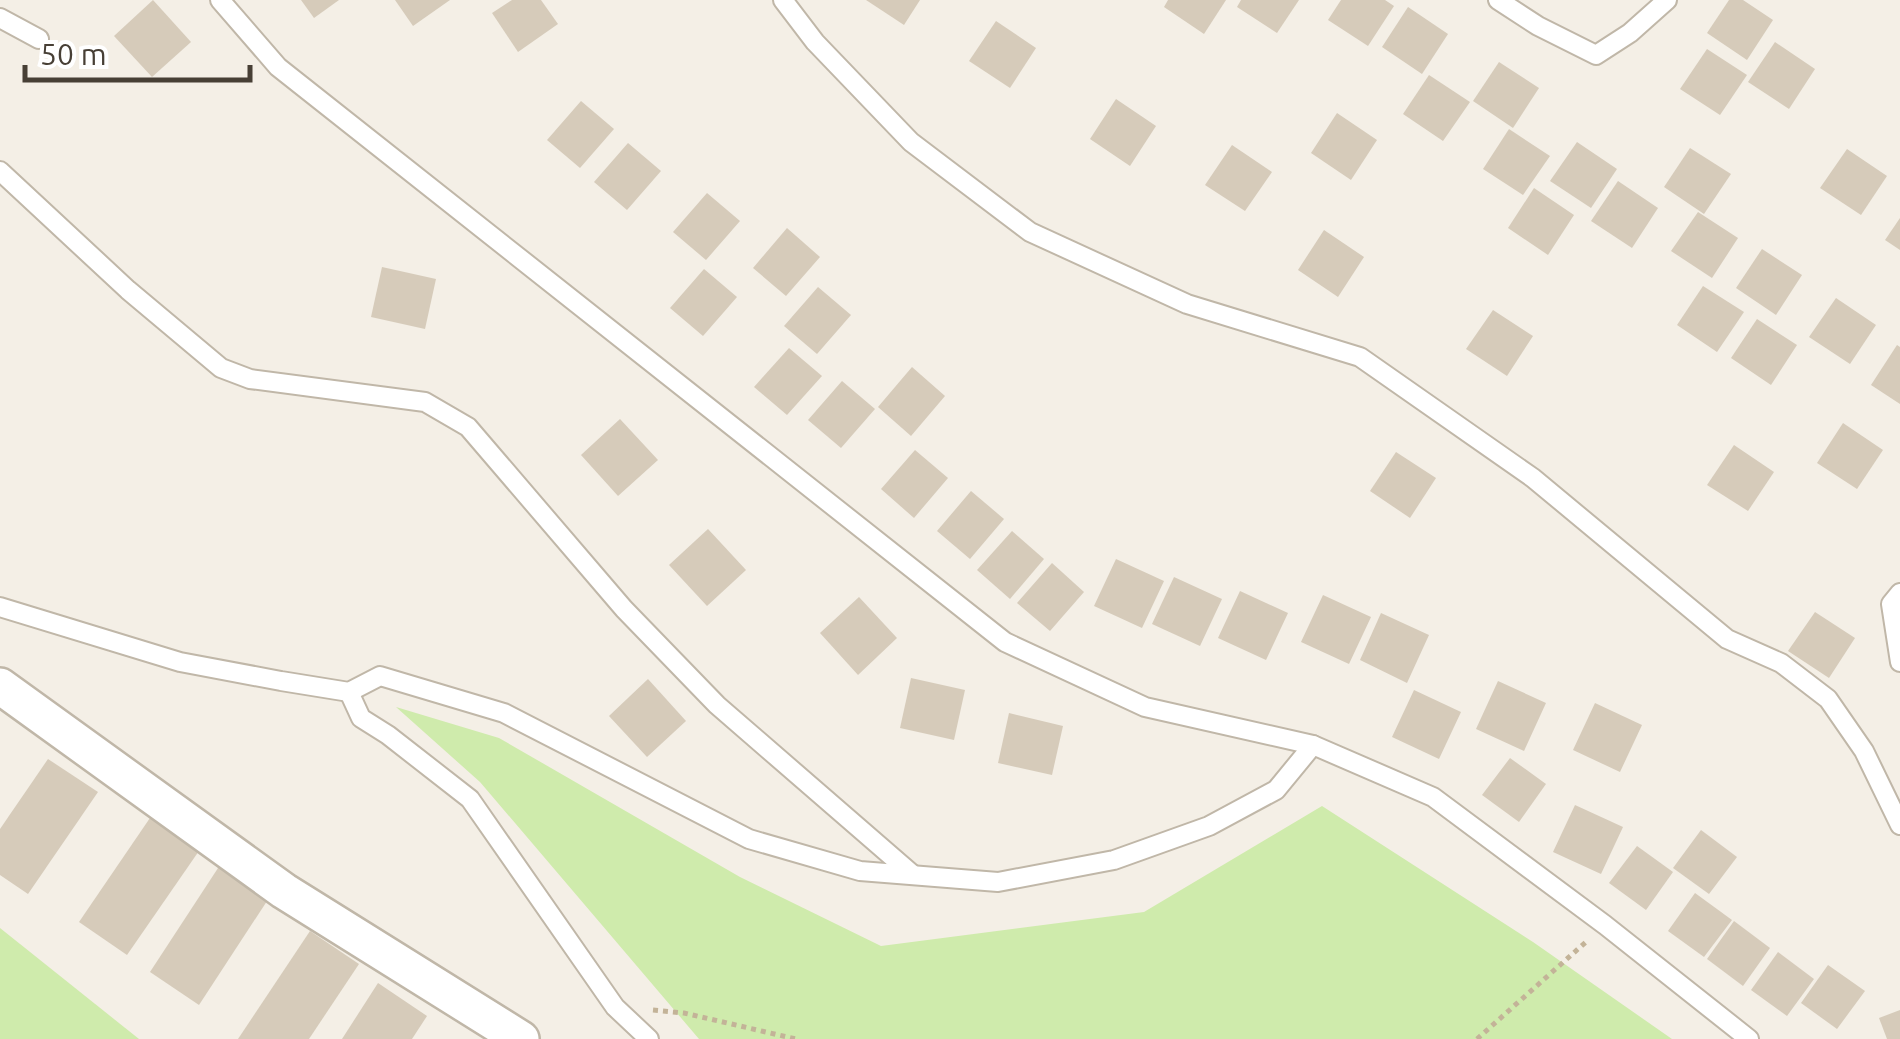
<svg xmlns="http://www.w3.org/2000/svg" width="1900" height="1039" font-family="Ubuntu,sans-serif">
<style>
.green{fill:#cfebac}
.building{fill:#d6cbba}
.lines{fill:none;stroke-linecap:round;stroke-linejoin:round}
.lane-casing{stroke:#c0b7a8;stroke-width:22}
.street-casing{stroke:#c0b7a8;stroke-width:40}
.path{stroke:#c3b398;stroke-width:5;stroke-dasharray:5 5;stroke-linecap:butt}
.lane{stroke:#fff;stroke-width:18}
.street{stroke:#fff;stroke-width:35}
</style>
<rect width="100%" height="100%" fill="#f4efe6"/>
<!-- green -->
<g class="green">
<path d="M396 707 499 738 740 877 881 946 1144 912 1322 806 1533 942 1672 1039H699L480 782Z"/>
<path d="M0 928 139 1039H0Z"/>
</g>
<!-- building -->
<g class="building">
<path d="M153 0 191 42 152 77 114 36Z"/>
<path d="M301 0H339L314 18Z"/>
<path d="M395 0H450L413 26Z"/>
<path d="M512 0H541L558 24 518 52 492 13Z"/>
<path d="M866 0H920L904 25Z"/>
<path d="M1168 0H1226L1204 34 1164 7Z"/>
<path d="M1241 0H1299L1277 33 1237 7Z"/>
<path d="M1341 0H1385L1394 6 1368 46 1328 20Z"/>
<path d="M1729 0H1743L1773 20 1747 60 1707 33Z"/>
<path d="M1408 7 1448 34 1422 74 1382 47Z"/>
<path d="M996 21 1036 48 1010 88 969 61Z"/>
<path d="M1775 42 1815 69 1789 109 1748 82Z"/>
<path d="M1707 49 1747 75 1720 115 1680 89Z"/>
<path d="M1499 62 1539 88 1513 128 1473 101Z"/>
<path d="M1429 75 1470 102 1443 141 1403 114Z"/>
<path d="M1116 99 1156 126 1130 166 1090 139Z"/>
<path d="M581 101 614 129 580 168 547 140Z"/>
<path d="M1337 113 1377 140 1351 180 1311 153Z"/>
<path d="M1509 129 1550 156 1523 195 1483 169Z"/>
<path d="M1577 142 1617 169 1591 208 1550 181Z"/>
<path d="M628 143 661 171 627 210 594 182Z"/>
<path d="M1232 145 1272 172 1245 211 1205 185Z"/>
<path d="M1690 148 1731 174 1704 214 1664 187Z"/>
<path d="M1847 149 1887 176 1861 215 1820 188Z"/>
<path d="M1618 181 1658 208 1632 248 1591 221Z"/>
<path d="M1534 188 1574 215 1548 255 1508 228Z"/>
<path d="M707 193 740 221 706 260 673 232Z"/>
<path d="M1698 212 1738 238 1712 278 1671 251Z"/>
<path d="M1900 218V250L1885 240Z"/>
<path d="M787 228 820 257 786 296 753 268Z"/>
<path d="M1324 230 1364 257 1338 297 1298 270Z"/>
<path d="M1762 249 1802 275 1776 315 1736 288Z"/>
<path d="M382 267 436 279 425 329 371 317Z"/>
<path d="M704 269 737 297 703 336 670 308Z"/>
<path d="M1703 286 1744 312 1717 352 1677 325Z"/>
<path d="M818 287 851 315 817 354 784 326Z"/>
<path d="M1836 298 1876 325 1850 364 1809 337Z"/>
<path d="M1493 310 1533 336 1507 376 1466 349Z"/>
<path d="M1757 319 1797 345 1771 385 1731 358Z"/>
<path d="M1897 345 1900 347V404L1871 385Z"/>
<path d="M789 348 822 376 787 415 754 387Z"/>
<path d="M912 367 945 396 911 436 878 407Z"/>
<path d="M842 381 875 409 841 448 808 420Z"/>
<path d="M620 419 658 460 618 496 581 455Z"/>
<path d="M1843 423 1883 450 1857 489 1817 463Z"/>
<path d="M1734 445 1774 472 1748 511 1707 485Z"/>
<path d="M915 450 948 478 914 518 881 489Z"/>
<path d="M1396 452 1436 478 1410 518 1370 491Z"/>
<path d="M971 491 1004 519 970 559 937 531Z"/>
<path d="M708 529 746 570 707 606 669 565Z"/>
<path d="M1012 531 1044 559 1010 599 977 570Z"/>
<path d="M1116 559 1164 581 1142 628 1094 606Z"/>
<path d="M1052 563 1084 592 1050 631 1017 603Z"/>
<path d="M1174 577 1222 599 1200 646 1152 624Z"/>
<path d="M1240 591 1288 613 1266 660 1218 638Z"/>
<path d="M1323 595 1371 617 1349 664 1301 642Z"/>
<path d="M859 597 897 638 858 675 820 633Z"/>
<path d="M1815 612 1855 638 1829 678 1788 651Z"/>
<path d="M1381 613 1429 635 1407 683 1360 660Z"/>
<path d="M911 678 965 690 954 740 900 728Z"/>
<path d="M648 679 686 721 647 757 609 716Z"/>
<path d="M1498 681 1546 703 1524 751 1476 729Z"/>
<path d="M1414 690 1461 712 1439 759 1392 737Z"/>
<path d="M1595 703 1642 725 1620 772 1573 750Z"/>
<path d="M1009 713 1063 726 1052 775 998 763Z"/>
<path d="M1510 758 1546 784 1519 822 1482 795Z"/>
<path d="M48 759 98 792 28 894 0 875V829Z"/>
<path d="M1575 805 1623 827 1601 874 1553 852Z"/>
<path d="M152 815 201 848 127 955 79 922Z"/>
<path d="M1701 830 1737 857 1709 894 1673 868Z"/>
<path d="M1637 846 1673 872 1646 910 1609 883Z"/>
<path d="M220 865 269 898 199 1005 150 972Z"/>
<path d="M1695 893 1732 920 1704 957 1668 931Z"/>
<path d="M1734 921 1770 948 1743 986 1707 959Z"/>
<path d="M310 931 359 964 309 1039H238Z"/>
<path d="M1778 952 1814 979 1787 1016 1751 990Z"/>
<path d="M1828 965 1865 991 1837 1029 1801 1003Z"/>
<path d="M378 983 427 1016 412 1039H342Z"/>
<path d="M1900 1010V1039H1887L1879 1018Z"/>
</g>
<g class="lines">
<!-- lane casing -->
<g class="lane-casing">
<g id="lane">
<path d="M220 0 278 67 1005 642 1145 707 1313 745 1433 797 1605 925 1749 1039"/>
<path d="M783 0 815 42 911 142 1030 232 1187 304 1360 357 1533 478 1727 639 1781 663 1828 699 1864 751 1900 825"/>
<path d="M1498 0 1538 26 1596 55 1630 33 1667 0"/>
<path d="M0 18 39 39"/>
<path d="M0 171 128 290 221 368 250 379 425 402 468 427 624 609 717 705 912 874"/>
<path d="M1900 593 1891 604 1900 662"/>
<path d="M0 607 180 662 281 681 349 692 380 676 504 713 749 839 860 871 998 882 1114 860 1209 826 1276 790 1313 745"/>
<path d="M349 692 361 718 388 735 470 799 615 1007 649 1039"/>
</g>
</g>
<!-- street casing -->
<g class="street-casing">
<path id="street" d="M0 686 284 891 521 1039"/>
</g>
<!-- path -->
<g class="path">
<path d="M653 1010 684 1013 796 1039"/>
<path d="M1477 1039 1587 941"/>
</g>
<!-- lane -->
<use href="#lane" class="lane"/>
<!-- street -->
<use href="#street" class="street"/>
</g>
<!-- scale -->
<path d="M25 65v15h225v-15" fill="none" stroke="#473f35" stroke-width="5"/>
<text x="40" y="65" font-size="30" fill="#473f35" stroke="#ffffff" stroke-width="8" paint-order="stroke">50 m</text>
</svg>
